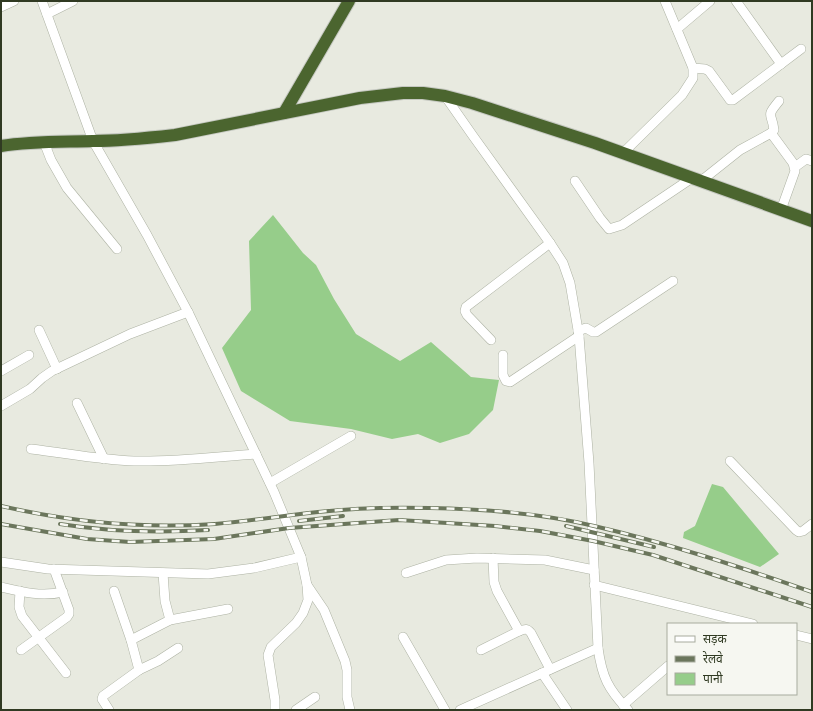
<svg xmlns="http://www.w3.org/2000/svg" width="813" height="711" font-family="'DM Sans','Noto Sans Devanagari',sans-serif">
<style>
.water{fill:#96cd8a}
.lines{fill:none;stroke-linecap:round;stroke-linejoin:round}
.minor-casing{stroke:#adb2a3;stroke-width:10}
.highway-casing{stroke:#c5c8c1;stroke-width:14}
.minor{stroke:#fff;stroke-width:9}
.highway{stroke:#4b652f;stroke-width:12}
.rail-casing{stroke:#6b765c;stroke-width:4}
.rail{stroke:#f6f7f1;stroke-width:2.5;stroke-dasharray:8;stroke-linecap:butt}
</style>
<rect width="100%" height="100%" fill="#e8eae0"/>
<!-- water -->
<g class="water">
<path d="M273 215 303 253 316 265 334 299 356 334 400 361 431 342 471 377 499 380 493 410 469 434 440 443 418 434 392 439 351 429 290 421 241 391 222 348 251 310 249 241Z"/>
<path d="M712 484 723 487 779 554 760 567 683 538 684 532 695 526Z"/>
</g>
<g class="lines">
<!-- minor casing -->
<g class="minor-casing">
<g id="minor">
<path d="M42 1 93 141 147 235 188 312 274 492 301 557 307 585 308 600 303 613 296 623 271 647 268 655 275 700V710"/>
<path d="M736 1 781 64"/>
<path d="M1 7 14 1"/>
<path d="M47 14 73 1"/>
<path d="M677 29 710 1"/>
<path d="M693 68 705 69 709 71 728 97 730 100H733L801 49"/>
<path d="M445 96 473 136 550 243 563 263 570 283 579 336 589 463 598 648C602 677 608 689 628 710"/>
<path d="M771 133 793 163 795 171 781 210"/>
<path d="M44 142 51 160 67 188 117 249"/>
<path d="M623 153 682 95 693 78V68L665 1"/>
<path d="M795 167 806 159 812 161"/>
<path d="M575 181 600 218 609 229 622 225 692 178"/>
<path d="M701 181 740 150 771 133 774 130C772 112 765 118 779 101"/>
<path d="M39 330 57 369"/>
<path d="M578 331 586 328 593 332H596L673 281"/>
<path d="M491 340 467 315 465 311 466 307 550 243"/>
<path d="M503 355V375L506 381 510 382 579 336"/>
<path d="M1 371 29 355"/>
<path d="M77 403 104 459"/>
<path d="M1 406 30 389 42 378 52 371 130 334 188 312"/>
<path d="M31 449C66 453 99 460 134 461 175 462 215 457 256 454"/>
<path d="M730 461 796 530 799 532 803 531 812 524"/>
<path d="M270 483 351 436"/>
<path d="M493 558 494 582 497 591 519 631C525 629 527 628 531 633L550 669"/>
<path d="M1 562 48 569 208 574 254 568 301 557"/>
<path d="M163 573 165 601 170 620"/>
<path d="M406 573 446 560 477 558 545 560 594 570"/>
<path d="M307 585 324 610 345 661 347 670V697L350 710"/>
<path d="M594 585 753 624"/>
<path d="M1 587C22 592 41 597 63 592"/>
<path d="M20 591 19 607 22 616 66 673"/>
<path d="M796 635 812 639"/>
<path d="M403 637 445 710"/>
<path d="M131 640 170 620 228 609"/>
<path d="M21 650 67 617 69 614V610L54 569"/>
<path d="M481 650 519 631"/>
<path d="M139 670 158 661 178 648"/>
<path d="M542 673 567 710"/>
<path d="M623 705 668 666"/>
<path d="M109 710 102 699 103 696 139 670 131 640 114 591"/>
<path d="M296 710 315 697"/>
<path d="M460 710 598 648"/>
</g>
</g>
<!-- highway casing -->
<g class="highway-casing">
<g id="highway">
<path d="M284 113 349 1"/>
<path d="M1 146C32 141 62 142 93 141 120 141 148 138 175 135L360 98 403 93H423L445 96 472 103 595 143 812 221"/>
</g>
</g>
<!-- minor -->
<use href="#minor" class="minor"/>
<!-- highway -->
<use href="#highway" class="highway"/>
<!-- rail casing -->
<g class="rail-casing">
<g id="rail">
<path d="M1 506C71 522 143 529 215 524 249 521 283 516 318 512 354 508 393 507 430 508 484 509 541 513 594 526 668 543 740 567 812 592"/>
<path d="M299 521 343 516"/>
<path d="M1 524 87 539 130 542 214 539 289 528 399 520 495 526 540 531 593 541 653 555 812 607"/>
<path d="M60 524C110 532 158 533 208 530"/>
<path d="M566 526 654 547"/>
</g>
</g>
<!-- rail -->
<use href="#rail" class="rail"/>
</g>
<!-- border -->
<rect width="813" height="711" fill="none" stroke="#303a22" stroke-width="4"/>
<!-- legend -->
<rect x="667" y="623" width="130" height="72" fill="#f6f7f1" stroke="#a7ab9e"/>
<rect x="675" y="636" width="20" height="6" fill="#ffffff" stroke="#a7ab9e"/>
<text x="703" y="643" font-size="12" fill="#303a22">सड़क</text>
<rect x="675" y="656" width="20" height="6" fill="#6b765c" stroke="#a7ab9e"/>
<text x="703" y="663" font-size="12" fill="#303a22">रेलवे</text>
<rect x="675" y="673" width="20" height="12" fill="#96cd8a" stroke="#a7ab9e"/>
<text x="703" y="683" font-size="12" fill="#303a22">पानी</text>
</svg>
